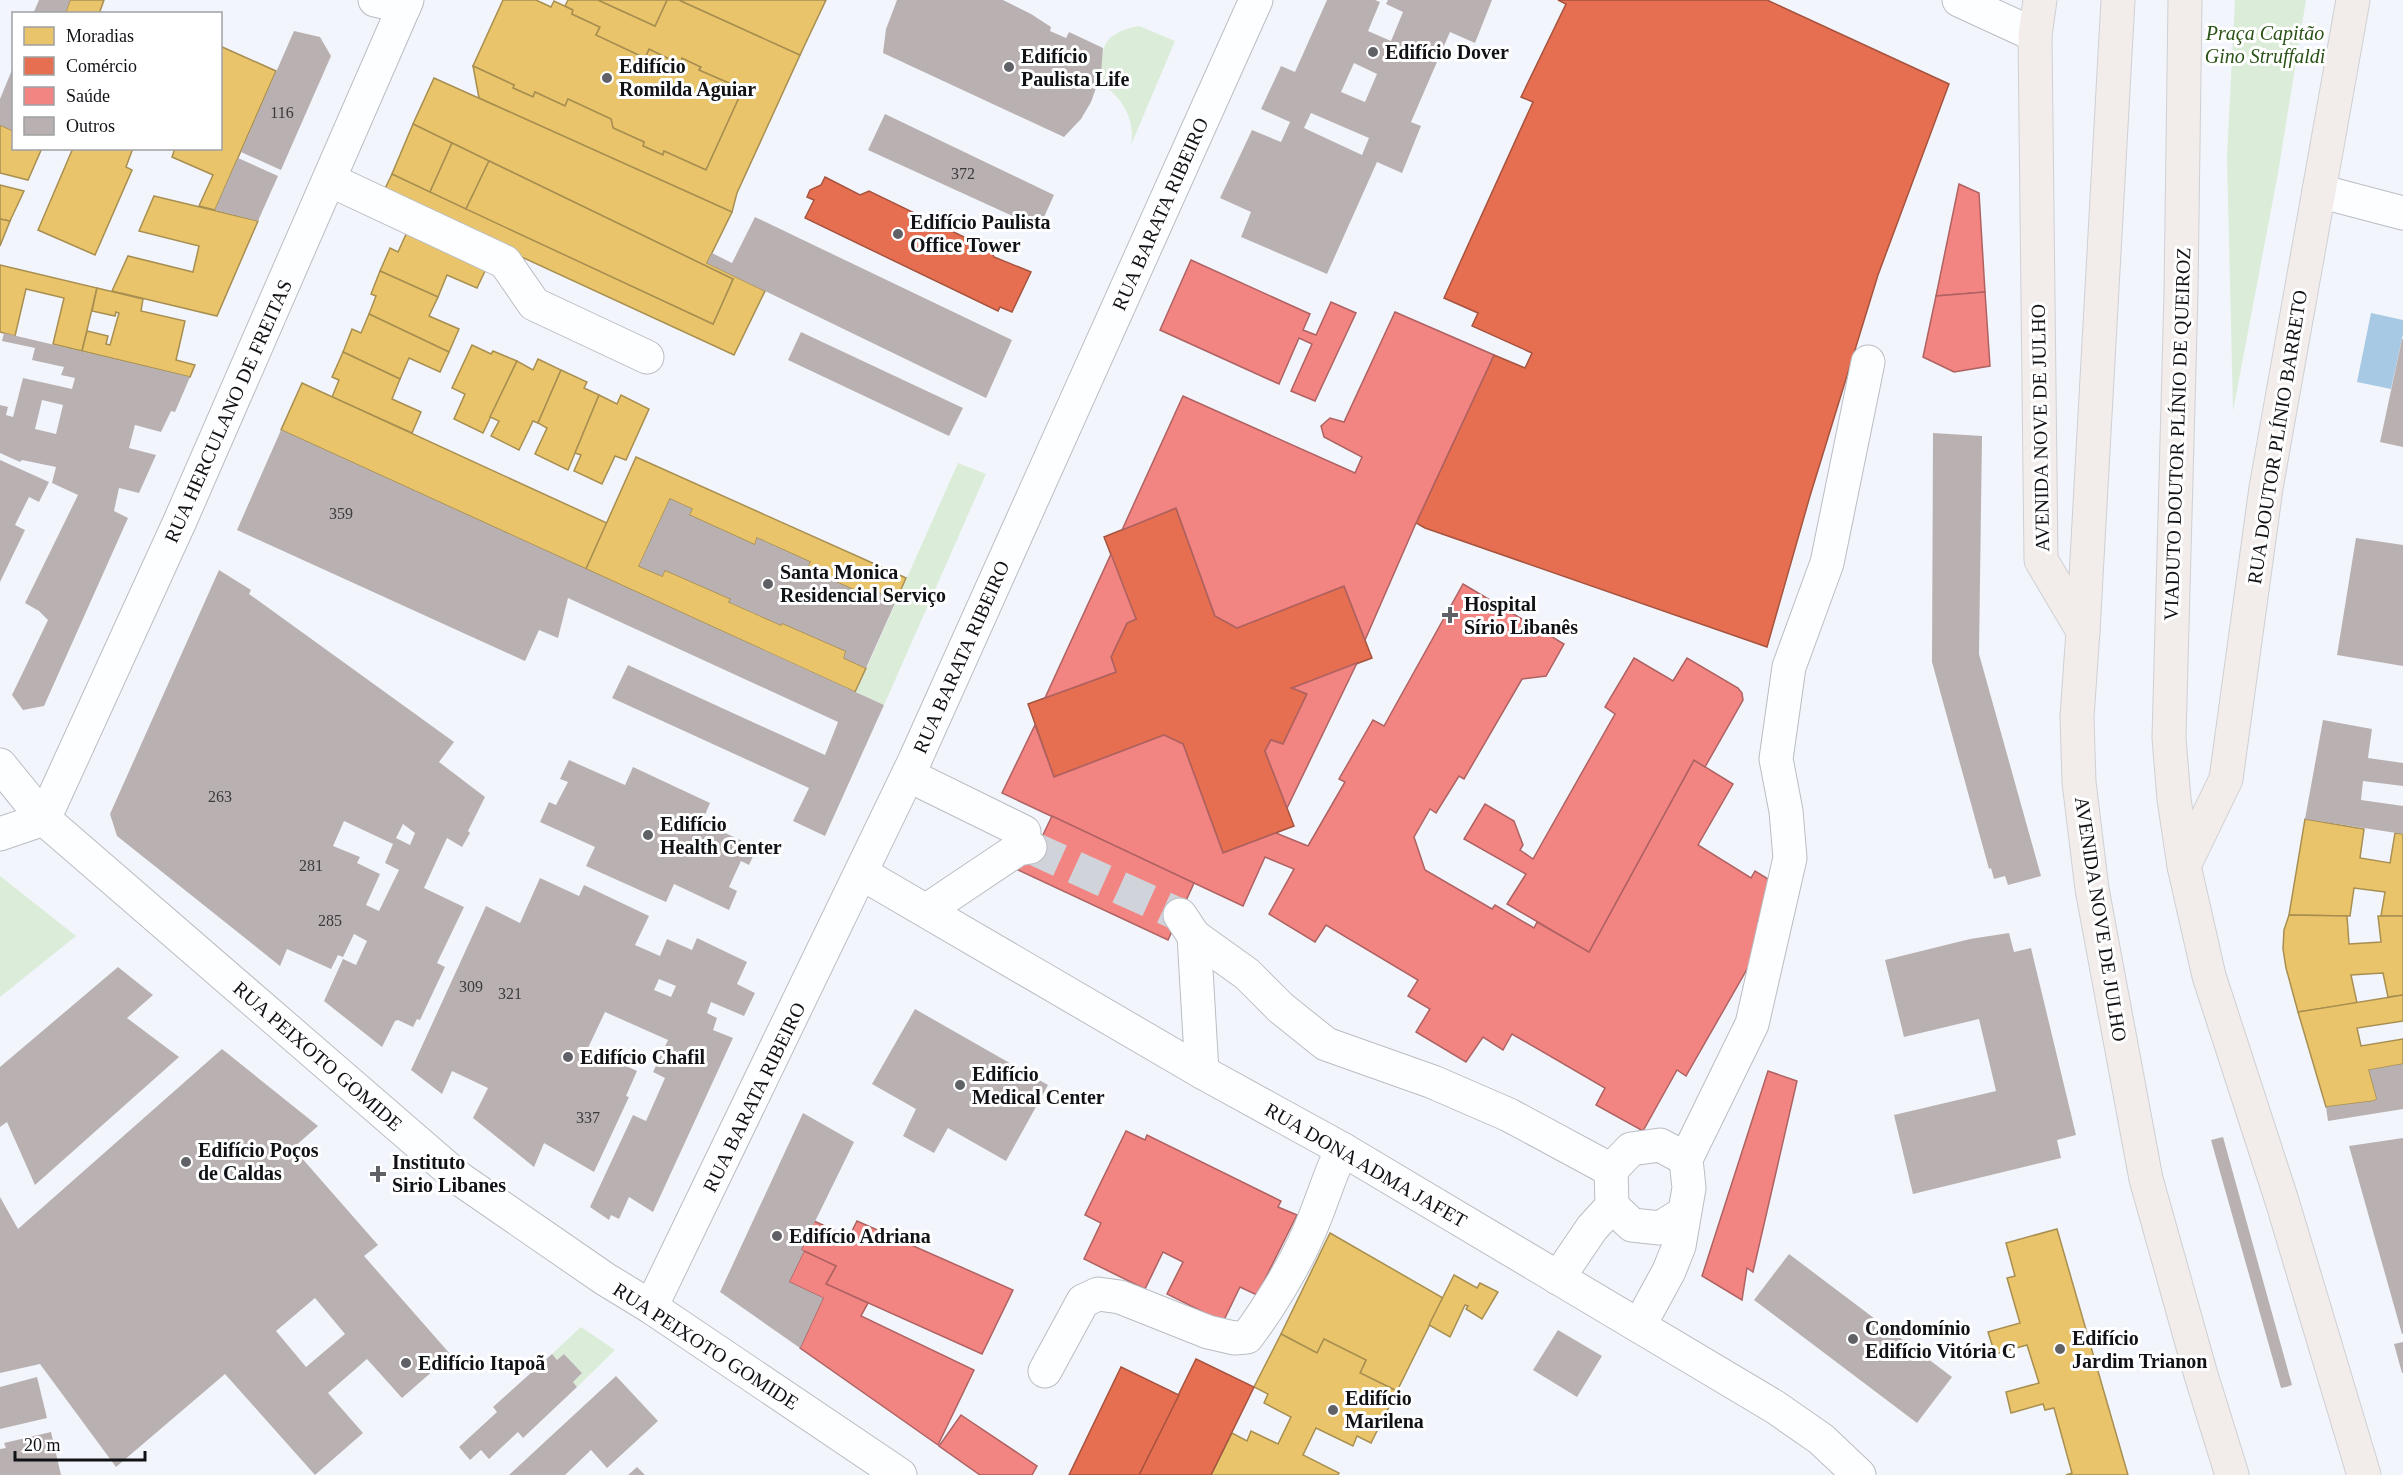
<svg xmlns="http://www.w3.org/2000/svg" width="2403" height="1475" font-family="Georgia,serif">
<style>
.green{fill:#dbedd9}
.water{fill:#a8c9e3}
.homes{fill:#e9c46a;stroke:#a88f51;stroke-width:1.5}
.shops{fill:#e76f51;stroke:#a6533f;stroke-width:1.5}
.health{fill:#f28482;stroke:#ae6262;stroke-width:1.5}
.building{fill:#b9b1b1;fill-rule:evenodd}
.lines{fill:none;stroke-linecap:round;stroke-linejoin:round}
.minor-tunnel{stroke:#d0d3da;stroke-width:33;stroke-dasharray:33 16;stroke-linecap:butt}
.minor-casing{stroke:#babdc2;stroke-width:35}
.major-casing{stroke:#cfd0d4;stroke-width:35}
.minor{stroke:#fdfeff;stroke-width:33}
.major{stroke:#f2ecea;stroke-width:33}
.poi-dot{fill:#5f6166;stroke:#fff;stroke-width:2}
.labels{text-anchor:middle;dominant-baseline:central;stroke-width:6;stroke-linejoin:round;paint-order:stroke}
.number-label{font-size:16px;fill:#3a3a3d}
.park-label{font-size:20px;font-style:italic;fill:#295217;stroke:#fff}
.poi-label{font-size:20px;font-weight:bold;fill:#101216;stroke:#fff;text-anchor:start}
.street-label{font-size:20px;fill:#101216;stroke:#fff}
</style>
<rect width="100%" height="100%" fill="#f2f5fc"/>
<!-- green -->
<g class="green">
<path d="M2235 0H2306L2278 173 2233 411 2227 156Z"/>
<path d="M1139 26 1175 41 1131 145C1136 119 1121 95 1099 82 1102 72 1100 58 1104 48 1108 34 1127 28 1139 26Z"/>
<path d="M958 463 986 474 884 705 856 692Z"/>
<path d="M0 876 76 936 0 997Z"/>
<path d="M581 1327 615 1350 577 1387 573 1382 582 1373 564 1354 557 1360 552 1354Z"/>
</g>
<!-- water -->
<path class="water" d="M2371 313 2403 320V334L2391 389 2357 382Z"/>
<!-- homes -->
<g class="homes">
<path d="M70 0H104L99 14H65Z"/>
<path d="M503 0H536L551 7 554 1 573 10 572 14 600 27 596 35 645 58 649 49 680 64 682 58 701 67 699 70 743 89 706 170 664 151 663 155 643 146 644 142 613 128 611 119 568 99 565 106 535 92 533 97 513 88 514 85 473 66Z"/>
<path d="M568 0H598L655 26 667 0H679L800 55 737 193 732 212 479 98 473 66 514 85 513 88 533 97 535 92 565 106 568 99 611 119 613 128 644 142 643 146 663 155 664 151 706 170 743 89 699 70 701 67 682 58 680 64 649 49 645 58 596 35 600 27 572 14 573 10 565 6Z"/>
<path d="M598 0H667L655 26Z"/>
<path d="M679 0H826L800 55Z"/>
<path d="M220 46 276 71 215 210 199 206 213 175 172 157 175 148H220Z"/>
<path d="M434 78 732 212 707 263 765 291 734 355 383 193 392 174 713 324 733 279 413 124Z"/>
<path d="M413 124 452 143 430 192 392 174Z"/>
<path d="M0 125 14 131V148H42L28 180 0 173Z"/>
<path d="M452 143 489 161 466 209 430 192Z"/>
<path d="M73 148H133L126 167 132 170 95 255 38 230Z"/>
<path d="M489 161 733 279 713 324 466 209Z"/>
<path d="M0 185 24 191 10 221 0 219Z"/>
<path d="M154 196 258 221 217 316 112 291 128 256 193 272 199 246 139 231Z"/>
<path d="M0 219 10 221 0 246Z"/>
<path d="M407 232 487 267 477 288 447 275 438 297 380 271 390 248 398 252Z"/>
<path d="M0 265 97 288 82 351 53 344 64 298 26 289 15 336 0 332Z"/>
<path d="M380 271 438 297 429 316 459 329 449 352 369 314 376 296 371 294Z"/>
<path d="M97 288 143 299 141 311 185 321 176 360 195 365 190 377 82 351 87 331 108 336 106 344 110 345 119 313 116 312 115 316 92 311Z"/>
<path d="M369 314 449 352 440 372 409 358 400 379 343 352 352 329 361 333Z"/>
<path d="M472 345 491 354 493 351 517 361 483 433 454 419 465 394 452 388Z"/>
<path d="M343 352 400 379 392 399 421 412 412 433 332 397 339 380 332 377Z"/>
<path d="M538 359 561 370 538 423 533 421 519 450 491 436 499 421 490 417 517 361 533 370Z"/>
<path d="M561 370 587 382 584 388 599 395 568 470 535 454 547 428 538 423Z"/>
<path d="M302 383 607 523 586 569 281 430Z"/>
<path d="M599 395 617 404 621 395 649 409 626 460 615 456 602 484 574 471 581 455 575 453Z"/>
<path d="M636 457 906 578 896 601 875 591 872 598 807 569 810 562 757 538 755 545 689 515 692 509 670 499 639 566 662 576 665 570 731 599 729 602 781 625 782 623 846 651 844 658 866 668 855 692 586 569Z"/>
<path d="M2305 819 2364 829 2360 858 2390 863 2395 833 2403 834V916H2381L2385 892 2354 888 2350 916 2289 915Z"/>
<path d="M2289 915 2347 916 2349 944 2381 942 2378 916H2403V995L2388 997 2383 973 2351 975 2357 1003 2298 1012 2286 968 2283 949 2284 930Z"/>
<path d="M2403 995V1021L2357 1028 2361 1046 2403 1039V1064L2369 1070 2377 1099 2374 1101 2326 1107 2298 1012Z"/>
<path d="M2057 1229 2128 1475H2066L2072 1473 2054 1408 2045 1410 2043 1404 2011 1413 2006 1392 2039 1383 2027 1345 1995 1354 1988 1332 2020 1323 2007 1278 2015 1276 2006 1243Z"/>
<path d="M1330 1233 1443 1298 1397 1391 1360 1373 1366 1360 1324 1339 1317 1353 1281 1334Z"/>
<path d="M1454 1275 1477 1288 1480 1283 1498 1292 1482 1319 1466 1309 1468 1306 1465 1305 1450 1337 1429 1325Z"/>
<path d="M1281 1334 1317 1353 1324 1339 1366 1360 1360 1373 1397 1391 1371 1443 1357 1436 1353 1446 1316 1428 1303 1455 1339 1473 1338 1475H1211L1232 1433 1247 1441 1251 1431 1278 1444 1291 1417 1264 1403 1268 1394 1254 1387Z"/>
</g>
<!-- shops -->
<g class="shops">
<path d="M1558 0H1767L1949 84 1878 275 1810 496 1767 647 1425 528 1416 523 1494 355 1525 368 1532 353 1472 326 1478 313 1444 298 1533 102 1521 97 1566 4Z"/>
<path d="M825 177 860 195 869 191 991 250 994 257 1031 272 1012 312 1000 307 998 311 805 218 814 200 807 197 810 190 821 185Z"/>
<path d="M1176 508 1215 616 1237 628 1344 586 1372 658 1292 688 1307 694 1283 744 1271 740 1265 751 1294 826 1223 853 1183 744 1164 735 1054 777 1028 704 1116 672 1111 657 1127 623 1136 619 1104 537Z"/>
<path d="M1196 1359 1254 1387 1211 1475H1139Z"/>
<path d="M1121 1367 1179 1395 1139 1475H1069Z"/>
</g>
<!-- health -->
<g class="health">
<path d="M1959 184 1979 193 1985 292 1936 296Z"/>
<path d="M1191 260 1310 314 1303 330 1316 335 1331 302 1356 313 1315 401 1291 391 1312 344 1299 338 1279 384 1160 330Z"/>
<path d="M1985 292 1990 366 1954 372 1923 357 1936 296Z"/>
<path d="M1395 312 1494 355 1416 523 1365 640 1344 586 1237 628 1215 616 1176 508 1122 530 1183 396 1355 473 1362 457 1324 437 1321 426 1330 418 1344 422Z"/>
<path d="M1111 554 1136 619 1127 623 1111 657 1116 672 1045 698Z"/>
<path d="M1463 584 1564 644 1546 676 1522 679 1464 779 1459 776 1436 813 1430 809 1414 837 1425 870 1492 909 1495 905 1534 928 1537 922 1589 952 1694 760 1733 784 1698 845 1751 878 1755 871 1778 885 1758 921 1767 927 1751 955 1754 957 1686 1076 1677 1070 1643 1131 1596 1105 1605 1088 1512 1034 1503 1050 1483 1037 1466 1062 1416 1032 1430 1009 1408 996 1418 980 1326 925 1315 942 1269 914 1294 869 1265 857 1243 906 1002 793 1035 725 1054 777 1164 735 1183 744 1223 853 1276 833 1308 846 1345 782 1339 779 1373 720 1384 726Z"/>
<path d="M1634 658 1673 681 1687 658 1738 688 1742 693 1743 700 1705 767 1694 760 1589 952 1507 904 1526 874 1464 839 1485 804 1514 821 1523 845 1520 850 1533 859 1615 714 1605 707Z"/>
<path d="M1357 663 1287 808 1265 751 1271 740 1283 744 1307 694 1292 688Z"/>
<path d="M1052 816 1194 883 1168 940 1018 870 1036 836 1041 839Z"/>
<path d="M1768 1071 1797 1081 1753 1272 1747 1268 1742 1300 1702 1276Z"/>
<path d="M1126 1131 1145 1140 1147 1135 1281 1201 1278 1207 1297 1215 1257 1295 1240 1287 1223 1322 1167 1294 1183 1262 1163 1252 1145 1289 1084 1259 1101 1223 1085 1215Z"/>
<path d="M814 1221 849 1237 857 1221 1013 1290 982 1354 826 1284 836 1266 801 1250Z"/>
<path d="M804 1251 836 1266 826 1284 868 1303 861 1316 974 1370 938 1445 800 1348 823 1298 789 1282Z"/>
<path d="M961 1415 1037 1466 1032 1475H980L939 1446Z"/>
</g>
<!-- building -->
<g class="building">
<path d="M39 0H70L65 14H33Z"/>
<path d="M897 0H1003L1031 14 1051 27 1050 31 1066 38 1069 32 1103 48 1101 74 1091 102 1081 119 1064 137 883 53 886 29Z"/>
<path d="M1327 0H1375L1380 2 1368 31 1391 41 1403 12 1386 4 1388 0H1492L1475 43 1450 32 1411 122 1421 126 1402 173 1377 162 1327 274 1241 237 1251 212 1220 198 1252 130 1281 142 1290 122 1261 109 1281 66 1295 72ZM1354 63 1377 74 1365 102 1341 92ZM1311 113 1369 138 1362 155 1304 128Z"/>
<path d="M294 31 320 37 331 56 281 170 241 152Z"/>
<path d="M14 65V131L0 125V99Z"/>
<path d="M885 114 1054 195 1039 228 868 150Z"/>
<path d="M238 158 278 176 258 221 215 210Z"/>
<path d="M755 217 1012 340 986 398 707 263 712 253 732 263Z"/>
<path d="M801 332 963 408 949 436 788 360Z"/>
<path d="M4 333 190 377 175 412 171 411 161 432 135 425 129 448 156 455 139 493 119 488 114 511 128 518 44 706 23 710 12 695 48 620 39 611 25 603 78 495 52 483 56 467 22 460 20 462 0 453V405L8 407 6 415 13 417 23 378 72 389 75 378 61 375 64 367 32 360 35 348 2 341ZM42 400 63 405 56 434 35 429Z"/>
<path d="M2402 339H2403V447L2380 442Z"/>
<path d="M281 430 884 705 825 836 793 821 809 788 612 698 628 665 825 755 838 722 568 598 558 638 539 630 525 661 237 530Z"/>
<path d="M1933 433 1982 436 1979 654 2041 876 2008 885 2005 876 1994 879 1991 868 1989 869 1932 662Z"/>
<path d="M0 460 49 482 39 502 29 497 15 525 25 530 0 582Z"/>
<path d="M670 499 692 509 689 515 755 545 757 538 810 562 807 569 872 598 875 591 896 601 866 668 844 658 846 651 782 623 781 625 729 602 731 599 665 570 662 576 639 566Z"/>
<path d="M2356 538 2403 545V666L2337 655Z"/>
<path d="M219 570 251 590 249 594 454 742 439 762 485 797 468 831 470 833 462 847 447 838 424 888 464 907 437 963 445 967 420 1020 417 1019 413 1027 398 1020 395 1021 382 1047 324 1001 343 959 356 965 367 941 354 934 343 957 338 955 331 969 287 949 280 966 117 836 110 814ZM344 821 393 844 385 863 399 870 379 911 366 905 380 874 357 863 360 857 333 846ZM403 824 415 833 410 845 396 838Z"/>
<path d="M2323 720 2372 729 2368 758 2403 763V786L2363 781 2361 800 2403 806V834L2305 819Z"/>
<path d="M569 760 625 785 633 767 710 803 702 822 757 848 749 865 741 861 729 887 737 891 729 910 674 884 666 902 586 866 595 847 540 822 549 802 556 805 568 782 560 779Z"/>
<path d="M540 878 579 896 584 885 649 916 635 945 660 956 667 939 692 950 697 938 747 962 737 984 755 993 744 1016 711 1002 707 1013 717 1018 713 1030 733 1038 653 1212 629 1197 619 1219 611 1215 609 1220 590 1207 633 1115 646 1121 665 1078 653 1072 668 1040 605 1012 588 1048 637 1071 626 1096 629 1097 594 1172 544 1143 534 1167 473 1118 488 1088 452 1071 442 1094 411 1070 486 906 520 923ZM659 979 676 986 671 997 654 990Z"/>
<path d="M2009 933 2014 952 2031 948 2076 1135 2057 1140 2061 1158 1913 1194 1894 1115 1996 1091 1979 1019 1904 1037 1885 960 1970 939Z"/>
<path d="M118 967 153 995 127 1018 179 1057 35 1185 7 1122 0 1127V1067Z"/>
<path d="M915 1009 1048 1085 1006 1161 948 1128 934 1153 903 1136 916 1109 872 1084Z"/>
<path d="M222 1049 318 1126 293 1148 378 1245 364 1256 451 1355 402 1398 367 1359 328 1393 363 1433 315 1475 225 1374 116 1467 40 1364 0 1373V1197L18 1229ZM315 1298 345 1334 306 1367 276 1331Z"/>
<path d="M2403 1064V1109L2328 1121 2326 1107 2374 1101 2377 1099 2369 1070Z"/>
<path d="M803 1113 854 1142 801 1250 804 1251 789 1282 823 1298 800 1348 720 1292Z"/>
<path d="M2223 1137 2292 1385 2286 1387 2281 1388 2211 1140Z"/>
<path d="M2403 1138V1334H2402L2349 1146Z"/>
<path d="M1789 1254 1952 1377 1917 1423 1754 1300Z"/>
<path d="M1558 1330 1602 1356 1577 1397 1533 1370Z"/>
<path d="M2403 1342V1373H2402L2394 1344Z"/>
<path d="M552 1354 557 1360 564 1354 582 1373 573 1382 577 1387 523 1438 518 1432 489 1459 481 1450 470 1460 459 1447 497 1412 493 1407Z"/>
<path d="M616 1376 658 1421 607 1468 591 1450 565 1475H509Z"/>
<path d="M37 1377 47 1418 0 1429V1387Z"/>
<path d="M51 1432 61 1475H0V1449L6 1448 4 1443Z"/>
<path d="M637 1467 645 1475H628Z"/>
</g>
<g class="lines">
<!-- minor-tunnel -->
<path class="minor-tunnel" d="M1030 847 1180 915"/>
<!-- minor casing -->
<g class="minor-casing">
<g id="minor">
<path d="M375 0 404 7"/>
<path d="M1959 0 2035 35"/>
<path d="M330 180 505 262 534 304 647 357"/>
<path d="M2319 191 2403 213"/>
<path d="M0 765 44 819 460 1179 605 1279 651 1307 900 1475"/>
<path d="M908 775 1024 832"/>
<path d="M0 834 44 819 180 521 407 0"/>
<path d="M861 873 1202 1072 1342 1149 1775 1407 1821 1439 1859 1475"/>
<path d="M927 910 1018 849 1030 847"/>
<path d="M1180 915 1194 936 1202 1072"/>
<path d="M1194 936 1247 974 1281 1008 1326 1044 1433 1082 1509 1115 1611 1170"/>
<path d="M1612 1206 1632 1225 1660 1228 1684 1213"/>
<path d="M1558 1278 1592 1228 1612 1206 1611 1170 1631 1149 1660 1145 1686 1159"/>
<path d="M651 1307 915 760 1256 0"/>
<path d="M1639 1326 1669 1271 1679 1246 1689 1188 1686 1159 1752 1024 1790 858 1786 811 1776 759 1789 667 1827 563 1868 362"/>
<path d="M1045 1371 1083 1301 1098 1294 1120 1297 1208 1332 1234 1338 1247 1337C1269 1308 1295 1265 1309 1232 1321 1205 1329 1176 1342 1149"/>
</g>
</g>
<!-- major casing -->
<g class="major-casing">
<g id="major">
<path d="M2040 0 2035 35 2041 560 2083 631"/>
<path d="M2118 0 2083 631 2077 717 2079 782 2092 889 2146 1179 2201 1375 2232 1475"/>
<path d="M2185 0 2181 293 2169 738 2174 799 2184 866 2209 976 2282 1201 2364 1475"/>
<path d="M2184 866 2226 779 2266 488 2353 0"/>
</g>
</g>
<!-- minor -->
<use href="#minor" class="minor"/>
<!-- major -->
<use href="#major" class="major"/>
</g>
<!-- markers -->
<g class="poi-dot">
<circle cx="1373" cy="52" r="6"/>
<circle cx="1009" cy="67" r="6"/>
<circle cx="607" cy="78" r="6"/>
<circle cx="898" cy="234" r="6"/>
<circle cx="768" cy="584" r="6"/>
<path d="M1447 606h6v6h6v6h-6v6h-6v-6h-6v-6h6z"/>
<circle cx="648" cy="835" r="6"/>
<circle cx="568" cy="1057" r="6"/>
<circle cx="960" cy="1085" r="6"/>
<circle cx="186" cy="1162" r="6"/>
<path d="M375 1165h6v6h6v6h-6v6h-6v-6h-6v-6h6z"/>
<circle cx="777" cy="1236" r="6"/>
<circle cx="1853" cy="1339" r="6"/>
<circle cx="2060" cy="1349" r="6"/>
<circle cx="406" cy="1363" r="6"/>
<circle cx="1333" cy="1410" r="6"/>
</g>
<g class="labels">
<!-- number labels -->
<g class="number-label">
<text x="282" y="112">116</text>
<text x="963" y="173">372</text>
<text x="341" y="513">359</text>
<text x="220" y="796">263</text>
<text x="311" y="865">281</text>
<text x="330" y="920">285</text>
<text x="471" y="986">309</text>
<text x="510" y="993">321</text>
<text x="588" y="1117">337</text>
</g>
<!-- park labels -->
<g class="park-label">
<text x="2265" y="33">Praça Capitão<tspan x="2265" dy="23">Gino Struffaldi</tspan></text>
</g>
<!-- poi labels -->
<g class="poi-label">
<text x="1385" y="52">Edifício Dover</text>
<text x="1021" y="56">Edifício<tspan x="1021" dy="23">Paulista Life</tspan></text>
<text x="619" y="66">Edifício<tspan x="619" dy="23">Romilda Aguiar</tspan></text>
<text x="910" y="222">Edifício Paulista<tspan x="910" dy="23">Office Tower</tspan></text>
<text x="780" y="572">Santa Monica<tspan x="780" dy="23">Residencial Serviço</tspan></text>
<text x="1464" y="604">Hospital<tspan x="1464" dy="23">Sírio Libanês</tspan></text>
<text x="660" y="824">Edifício<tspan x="660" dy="23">Health Center</tspan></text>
<text x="580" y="1057">Edifício Chafil</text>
<text x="972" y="1074">Edifício<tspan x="972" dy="23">Medical Center</tspan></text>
<text x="198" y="1150">Edifício Poços<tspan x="198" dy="23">de Caldas</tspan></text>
<text x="392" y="1162">Instituto<tspan x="392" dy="23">Sirio Libanes</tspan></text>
<text x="789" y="1236">Edifício Adriana</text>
<text x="1865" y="1328">Condomínio<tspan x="1865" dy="23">Edifício Vitória C</tspan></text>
<text x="2072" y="1338">Edifício<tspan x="2072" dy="23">Jardim Trianon</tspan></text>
<text x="418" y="1363">Edifício Itapoã</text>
<text x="1345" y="1398">Edifício<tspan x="1345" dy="23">Marilena</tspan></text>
</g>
<!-- street labels -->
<g class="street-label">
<text transform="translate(1160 214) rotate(-66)">RUA BARATA RIBEIRO</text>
<text transform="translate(228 411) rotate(-66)">RUA HERCULANO DE FREITAS</text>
<text transform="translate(2040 428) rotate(-91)">AVENIDA NOVE DE JULHO</text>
<text transform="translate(2177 434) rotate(-88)">VIADUTO DOUTOR PLÍNIO DE QUEIROZ</text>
<text transform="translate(2277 437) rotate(-81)">RUA DOUTOR PLÍNIO BARRETO</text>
<text transform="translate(961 657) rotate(-66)">RUA BARATA RIBEIRO</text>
<text transform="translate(2101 919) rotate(81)">AVENIDA NOVE DE JULHO</text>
<text transform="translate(318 1056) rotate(41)">RUA PEIXOTO GOMIDE</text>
<text transform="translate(754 1097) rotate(-64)">RUA BARATA RIBEIRO</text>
<text transform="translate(1366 1165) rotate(30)">RUA DONA ADMA JAFET</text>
<text transform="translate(706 1346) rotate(33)">RUA PEIXOTO GOMIDE</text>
</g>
</g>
<!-- legend -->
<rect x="12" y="12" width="210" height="138" fill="#ffffff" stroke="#9fa0a2" stroke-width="1.5"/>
<rect x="24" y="27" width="30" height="18" fill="#e9c46a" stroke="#9fa0a2" stroke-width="1.5"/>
<text x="66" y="42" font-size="18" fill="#101216">Moradias</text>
<rect x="24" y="57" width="30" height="18" fill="#e76f51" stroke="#9fa0a2" stroke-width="1.5"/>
<text x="66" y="72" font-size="18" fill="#101216">Comércio</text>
<rect x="24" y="87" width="30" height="18" fill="#f28482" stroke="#9fa0a2" stroke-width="1.5"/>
<text x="66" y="102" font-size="18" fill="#101216">Saúde</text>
<rect x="24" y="117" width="30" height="18" fill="#b9b1b1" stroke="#9fa0a2" stroke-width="1.5"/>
<text x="66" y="132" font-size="18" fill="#101216">Outros</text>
<!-- scale -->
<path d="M15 1451v9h130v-9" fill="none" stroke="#101216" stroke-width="3"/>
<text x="24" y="1451" font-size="18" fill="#101216" stroke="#ffffff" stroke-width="4.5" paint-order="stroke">20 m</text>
</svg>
